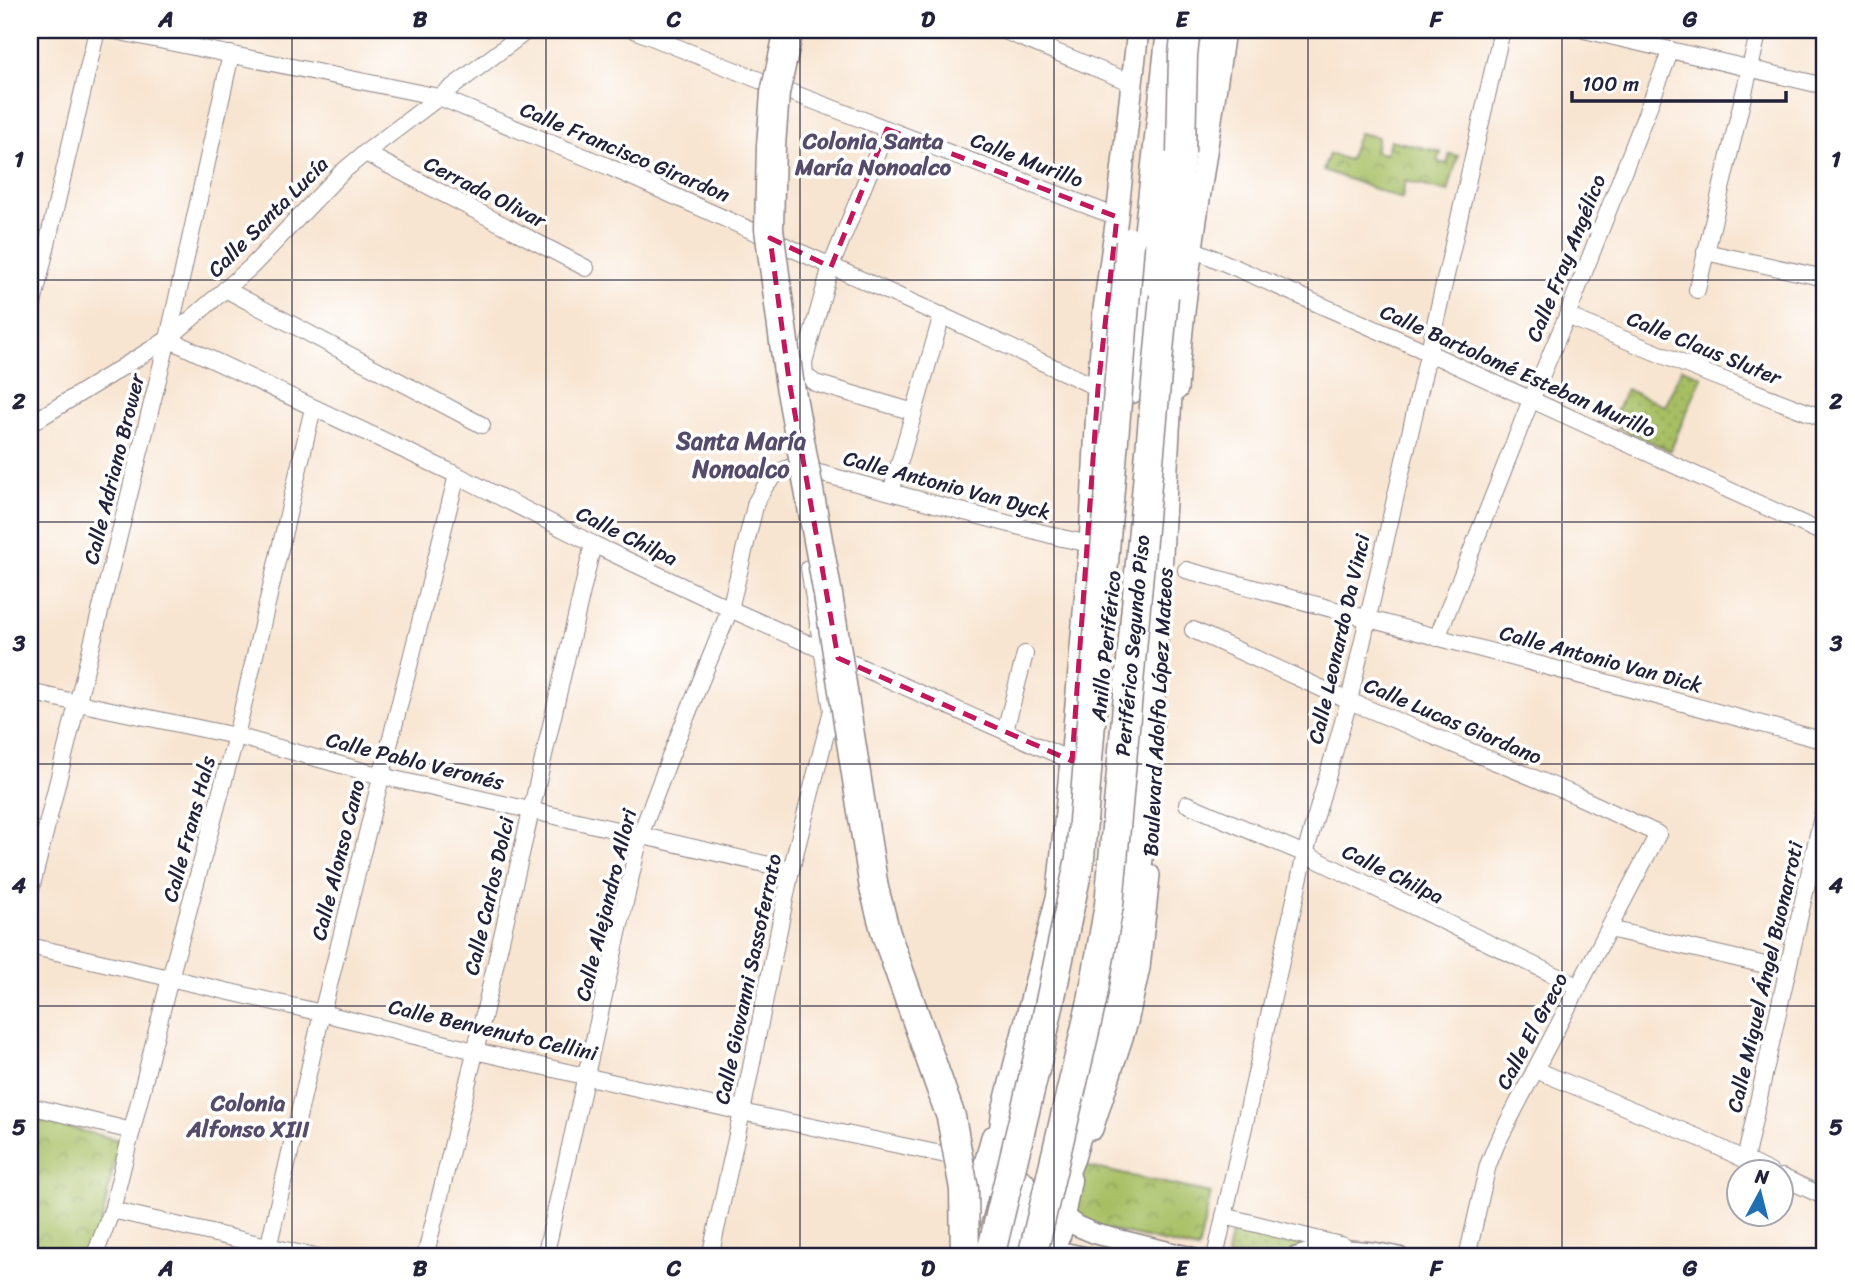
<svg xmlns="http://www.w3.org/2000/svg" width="1855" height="1287" font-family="Sriracha,sans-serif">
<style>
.park{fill:url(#park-crowns);stroke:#647050;stroke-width:2}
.garden{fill:url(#garden-dots);stroke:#647050;stroke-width:2}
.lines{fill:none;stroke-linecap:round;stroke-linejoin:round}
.minor-casing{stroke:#8d8486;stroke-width:18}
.tertiary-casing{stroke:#8d8486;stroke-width:22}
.secondary-casing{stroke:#8d8486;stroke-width:24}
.motorway-casing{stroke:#8d8486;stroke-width:31}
.minor{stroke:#fff;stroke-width:16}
.tertiary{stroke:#fff;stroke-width:19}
.secondary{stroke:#fff;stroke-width:21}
.motorway{stroke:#fff;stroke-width:28}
.motorway-bridge-casing{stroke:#8d8486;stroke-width:31;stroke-linecap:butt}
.motorway-bridge{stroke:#fff;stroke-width:28}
.marked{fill:none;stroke:#c2185b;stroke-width:5;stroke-dasharray:14 9;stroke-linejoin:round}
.grid{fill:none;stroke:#22223b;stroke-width:2;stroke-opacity:0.55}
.labels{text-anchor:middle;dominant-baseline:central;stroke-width:7;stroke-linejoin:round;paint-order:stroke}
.street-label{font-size:21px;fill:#22223b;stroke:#fff}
.neighbourhood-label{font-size:23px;font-weight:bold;fill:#554c6b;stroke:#fff}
.quarter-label{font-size:24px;font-weight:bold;fill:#554c6b;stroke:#fff}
.neatline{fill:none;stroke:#22223b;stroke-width:2.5}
.grid-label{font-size:23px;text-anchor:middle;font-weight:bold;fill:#22223b}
</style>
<defs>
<pattern id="park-crowns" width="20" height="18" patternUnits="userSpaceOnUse" patternTransform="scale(1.75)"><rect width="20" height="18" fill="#a7bf64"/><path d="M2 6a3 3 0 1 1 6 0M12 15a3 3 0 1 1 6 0" fill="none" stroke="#889b54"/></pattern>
<pattern id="garden-dots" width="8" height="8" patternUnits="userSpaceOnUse" patternTransform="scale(1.75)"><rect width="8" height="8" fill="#a7bf64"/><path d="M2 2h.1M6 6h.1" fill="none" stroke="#889b54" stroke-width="1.8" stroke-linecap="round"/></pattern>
</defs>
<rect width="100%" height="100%" fill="#fff"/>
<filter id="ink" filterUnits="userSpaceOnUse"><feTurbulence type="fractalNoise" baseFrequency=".0143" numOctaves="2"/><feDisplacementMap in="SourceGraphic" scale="14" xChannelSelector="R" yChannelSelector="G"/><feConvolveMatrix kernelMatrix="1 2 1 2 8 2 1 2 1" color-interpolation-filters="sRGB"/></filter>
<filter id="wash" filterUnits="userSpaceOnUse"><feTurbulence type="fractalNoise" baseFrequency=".00686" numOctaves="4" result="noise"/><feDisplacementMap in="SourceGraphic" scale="28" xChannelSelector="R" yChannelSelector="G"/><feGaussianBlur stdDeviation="1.57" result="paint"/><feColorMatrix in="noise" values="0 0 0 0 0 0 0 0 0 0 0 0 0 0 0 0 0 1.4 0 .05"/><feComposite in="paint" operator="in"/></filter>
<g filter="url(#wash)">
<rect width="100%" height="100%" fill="#f8e5d1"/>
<!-- park -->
<g class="park">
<path d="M1359 133 1378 137 1375 152 1386 154 1390 140 1441 152 1438 162 1447 164 1450 154 1458 156 1448 192 1405 181 1402 199 1323 170 1329 154 1349 160Z"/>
<path d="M30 1118 119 1140 103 1217 89 1257H30Z"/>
<path d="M1085 1166 1211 1193 1198 1250 1097 1227 1073 1213 1074 1197Z"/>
</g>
<!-- garden -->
<g class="garden">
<path d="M1682 368 1702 377 1670 451 1611 424 1626 389 1665 406Z"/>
<path d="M1232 1227 1317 1249 1274 1257 1227 1256Z"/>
</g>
</g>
<g filter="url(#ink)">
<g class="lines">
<!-- minor casing -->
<g class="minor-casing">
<g id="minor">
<path d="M110 30 439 97 607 166 936 313 1098 388"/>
<path d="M634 30 764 82 1117 217"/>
<path d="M1002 30 1132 83"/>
<path d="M1584 30 1825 86"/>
<path d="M887 129 831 266 804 362 805 375 815 383 914 412"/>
<path d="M365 153 586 268"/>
<path d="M1193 249 1416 347 1825 534"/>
<path d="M1705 252 1825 278"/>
<path d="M225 289 482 425"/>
<path d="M1697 290 1759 30"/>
<path d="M1567 316 1711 375 1825 419"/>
<path d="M30 317 97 30"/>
<path d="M168 339 457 475 593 544 730 609 1072 761"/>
<path d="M30 424 168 339 251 267 341 173 365 153 528 30"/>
<path d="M891 492 942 315"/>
<path d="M1186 570 1825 741"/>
<path d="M1193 630 1349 701 1575 795 1658 834 1497 1143 1488 1165 1467 1257"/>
<path d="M1437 638 1531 400 1567 316 1671 50"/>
<path d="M30 692 78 703 236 736 381 776 791 870"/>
<path d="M1005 731 1025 654"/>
<path d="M1187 804 1305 854 1579 987"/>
<path d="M30 893 168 339 231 54"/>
<path d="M1609 929 1787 970"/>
<path d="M30 946 322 1013 475 1051 751 1114 946 1155"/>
<path d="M1536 1070 1702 1139 1770 1172"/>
<path d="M30 1106 132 1131"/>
<path d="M1745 1160 1825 803"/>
<path d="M1782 1177 1825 1197"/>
<path d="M112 1210 315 1257"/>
<path d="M1224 1216 1344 1246"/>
<path d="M94 1257 112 1210 170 978 236 736 313 408"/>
<path d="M266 1257 322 1013 457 475"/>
<path d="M425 1257 473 1061 593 544"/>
<path d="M545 1257 640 836 670 757 730 609 756 502 767 483 780 472 793 466 1062 538 1090 544"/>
<path d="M710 1257 742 1112 791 870 832 710 809 568"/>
<path d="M1215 1257 1305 854 1349 701 1502 30"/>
</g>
</g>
<!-- tertiary casing -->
<g class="tertiary-casing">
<g id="tertiary">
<path d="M1063 1216 1077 1226 1096 1234 1191 1257"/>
<path d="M1053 1250 1086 1257"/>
<path d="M1296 1257C1333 1246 1362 1249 1399 1257"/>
</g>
</g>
<!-- secondary casing -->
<g class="secondary-casing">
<g id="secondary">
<path d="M1177 389C1185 268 1208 149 1224 30"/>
<path d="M1070 773 1090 544 1098 388 1104 309 1117 217 1138 30"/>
<path d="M1092 1129 1127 1022 1139 968 1149 875"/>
<path d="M970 1221 992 1137"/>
<path d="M1051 1257 1062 1219"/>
</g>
</g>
<!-- motorway casing -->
<g class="motorway-casing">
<g id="motorway">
<path d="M1166 319 1164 296 1181 153 1201 56 1203 30"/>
<path d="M1131 389 1171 30"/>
<path d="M997 1185 1006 1113 1061 896 1075 758"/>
<path d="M1054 1199 1071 1156 1123 969 1143 826 1169 370"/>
<path d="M1057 1233 1067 1180"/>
<path d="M1004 1257 1021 1184"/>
</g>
</g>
<!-- minor -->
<use href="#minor" class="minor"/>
<!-- tertiary -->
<use href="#tertiary" class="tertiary"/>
<!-- secondary -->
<use href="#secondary" class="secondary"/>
<!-- motorway -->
<use href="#motorway" class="motorway"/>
<!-- motorway-bridge casing -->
<g class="motorway-bridge-casing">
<g id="motorway-bridge">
<path d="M789 30 775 93 771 146 769 229 789 380 828 595 874 888 886 934 951 1117 964 1189 965 1257"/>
<path d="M1181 153 1183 55 1186 30"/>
<path d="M990 1257 1040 1049 1080 858 1130 242"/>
<path id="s1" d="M1032 1257 1092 1001 1109 905 1164 296"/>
</g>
</g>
<!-- motorway-bridge -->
<use href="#motorway-bridge" class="motorway-bridge"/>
</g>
</g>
<!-- marked area -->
<path class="marked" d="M887 129 1117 217 1098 388 1072 761 838 658 789 380 770 238 831 267Z"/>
<!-- grid -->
<path class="grid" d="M292 30V1257M546 30V1257M800 30V1257M1054 30V1257M1308 30V1257M1562 30V1257M30 280H1825M30 522H1825M30 764H1825M30 1006H1825"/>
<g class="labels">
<!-- street labels -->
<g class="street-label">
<text transform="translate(625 152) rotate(23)">Calle Francisco Girardon</text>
<text transform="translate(1027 160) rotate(21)">Calle Murillo</text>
<text transform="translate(485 192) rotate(27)">Cerrada Olivar</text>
<text transform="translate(268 217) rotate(-45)">Calle Santa Lucía</text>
<text transform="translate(1566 258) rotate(-68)">Calle Fray Angélico</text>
<text transform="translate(1704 348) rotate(22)">Calle Claus Sluter</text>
<text transform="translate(1518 371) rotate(24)">Calle Bartolomé Esteban Murillo</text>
<text transform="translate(114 469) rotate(-76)">Calle Adriano Brower</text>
<text transform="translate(947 485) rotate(15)">Calle Antonio Van Dyck</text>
<text transform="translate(627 536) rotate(26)">Calle Chilpa</text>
<text transform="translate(1339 639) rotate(-77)">Calle Leonardo Da Vinci</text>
<text transform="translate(1106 646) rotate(-84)">Anillo Periférico</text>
<text stroke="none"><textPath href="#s1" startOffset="621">Periférico Segundo Piso</textPath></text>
<text transform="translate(1601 659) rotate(15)">Calle Antonio Van Dick</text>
<text transform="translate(1158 712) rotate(-87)">Boulevard Adolfo López Mateos</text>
<text transform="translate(1453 721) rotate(23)">Calle Lucas Giordano</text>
<text transform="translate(415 761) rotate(14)">Calle Pablo Veronés</text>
<text transform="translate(189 829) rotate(-75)">Calle Frans Hals</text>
<text transform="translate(338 860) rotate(-76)">Calle Alonso Cano</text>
<text transform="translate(1393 874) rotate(26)">Calle Chilpa</text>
<text transform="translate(489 896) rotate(-77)">Calle Carlos Dolci</text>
<text transform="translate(606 905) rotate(-76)">Calle Alejandro Allori</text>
<text transform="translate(1765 977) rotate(-77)">Calle Miguel Ángel Buonarroti</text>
<text transform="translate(748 979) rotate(-78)">Calle Giovanni Sassoferrato</text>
<text transform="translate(493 1030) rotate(13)">Calle Benvenuto Cellini</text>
<text transform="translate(1532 1031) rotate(-62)">Calle El Greco</text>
</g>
<!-- neighbourhood labels -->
<g class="neighbourhood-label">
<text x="873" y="141">Colonia Santa<tspan x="873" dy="26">María Nonoalco</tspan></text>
<text x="248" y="1103">Colonia<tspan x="248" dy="26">Alfonso XIII</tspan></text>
</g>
<!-- quarter labels -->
<g class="quarter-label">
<text x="741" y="441">Santa María<tspan x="741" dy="28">Nonoalco</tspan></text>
</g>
</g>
<!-- margin -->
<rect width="1855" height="1287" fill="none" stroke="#fff" stroke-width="77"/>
<!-- north arrow -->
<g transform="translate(1760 1193) rotate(7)"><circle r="33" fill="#ffffff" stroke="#a7a7b1" stroke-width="2"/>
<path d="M0-5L12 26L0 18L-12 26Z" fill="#1f6fb2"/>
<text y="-10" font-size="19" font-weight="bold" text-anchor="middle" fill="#22223b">N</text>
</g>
<!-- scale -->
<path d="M1572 91v10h214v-10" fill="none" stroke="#22223b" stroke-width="3.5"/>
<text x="1582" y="91" font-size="21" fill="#22223b" stroke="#ffffff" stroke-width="5" paint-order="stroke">100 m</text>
<rect x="38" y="38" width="1778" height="1210" class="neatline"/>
<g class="grid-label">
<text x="166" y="27">A</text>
<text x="420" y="27">B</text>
<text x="674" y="27">C</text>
<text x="928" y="27">D</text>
<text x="1182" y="27">E</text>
<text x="1436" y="27">F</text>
<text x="1690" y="27">G</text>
<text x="19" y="167">1</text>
<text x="1836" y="167">1</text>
<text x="19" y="409">2</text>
<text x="1836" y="409">2</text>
<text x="19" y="651">3</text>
<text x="1836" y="651">3</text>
<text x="19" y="893">4</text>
<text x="1836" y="893">4</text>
<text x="19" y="1135">5</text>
<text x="1836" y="1135">5</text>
<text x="166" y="1276">A</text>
<text x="420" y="1276">B</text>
<text x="674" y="1276">C</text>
<text x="928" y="1276">D</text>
<text x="1182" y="1276">E</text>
<text x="1436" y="1276">F</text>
<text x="1690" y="1276">G</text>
</g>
</svg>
